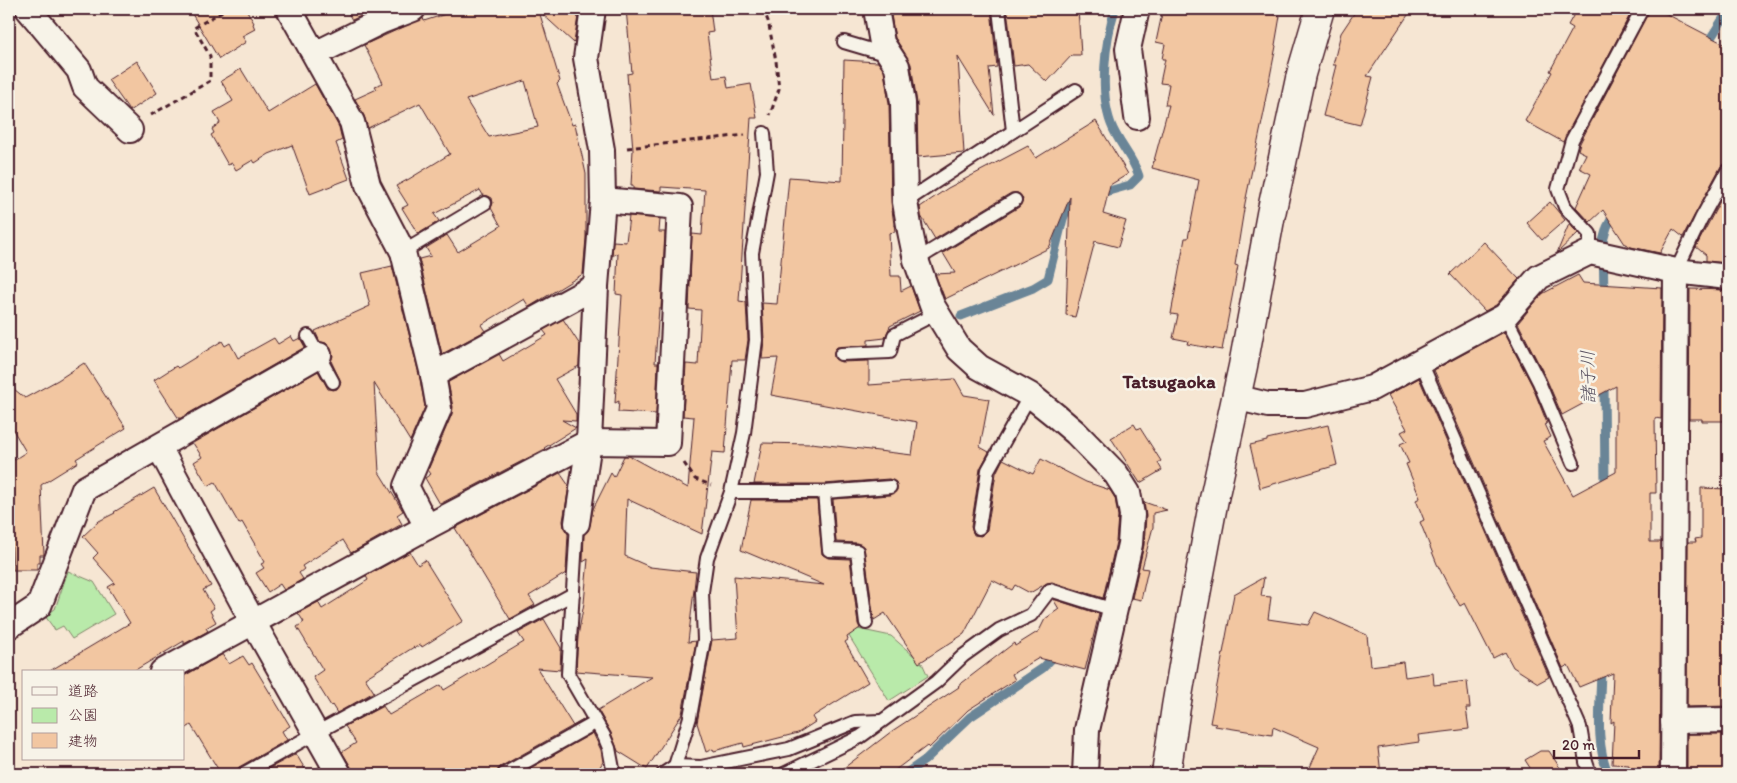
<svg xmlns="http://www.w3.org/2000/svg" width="1737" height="783" font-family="Itim,'Klee One',sans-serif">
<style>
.green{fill:#b9eaaa;stroke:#82846a}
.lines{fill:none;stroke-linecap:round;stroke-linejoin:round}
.stream{stroke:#6a8597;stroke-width:9}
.building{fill:#f2c6a1;stroke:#4a1f2b;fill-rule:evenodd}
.service-casing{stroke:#4a1f2b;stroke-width:16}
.minor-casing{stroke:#4a1f2b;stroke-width:28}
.tertiary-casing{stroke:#4a1f2b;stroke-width:31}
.path{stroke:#4a1f2b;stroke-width:3;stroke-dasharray:5 4;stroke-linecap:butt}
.service{stroke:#f7f3e8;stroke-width:12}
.minor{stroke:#f7f3e8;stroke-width:24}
.tertiary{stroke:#f7f3e8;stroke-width:28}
.labels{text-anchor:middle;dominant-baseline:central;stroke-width:5;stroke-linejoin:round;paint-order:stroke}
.water-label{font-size:18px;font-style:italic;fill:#5a5261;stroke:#f7f3e8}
.quarter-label{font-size:19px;font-weight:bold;fill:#4a1f2b;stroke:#f7f3e8}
</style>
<rect width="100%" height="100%" fill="#f6e6d3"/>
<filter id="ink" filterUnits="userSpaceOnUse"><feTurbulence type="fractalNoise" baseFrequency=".02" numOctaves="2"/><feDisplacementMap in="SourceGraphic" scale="10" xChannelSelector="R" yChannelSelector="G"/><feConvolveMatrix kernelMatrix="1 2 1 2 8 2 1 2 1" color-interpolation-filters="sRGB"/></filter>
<g filter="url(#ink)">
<!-- green -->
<g class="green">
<path d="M68 571 94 582 114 614 72 639 63 626 55 630 45 616 55 609Z"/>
<path d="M853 628 891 636 922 663 928 676 889 701 849 636Z"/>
<path d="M1186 769H1261L1290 771 1288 774H1186Z"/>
</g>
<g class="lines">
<!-- stream -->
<g class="stream">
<path d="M1705 47 1728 11"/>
<path d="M1098 194 1130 185 1139 176C1133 157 1118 143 1111 124 1099 92 1105 41 1115 9"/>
<path d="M1604 296 1603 241 1607 227 1615 212"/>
<path d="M961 316 1033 288 1048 279 1063 219 1068 206 1078 199"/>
<path d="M1604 381 1605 488"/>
<path d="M1601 666C1601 699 1594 745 1609 774"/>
<path d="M905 774 925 760 970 717 1043 668 1057 653"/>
</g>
</g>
<!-- building -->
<g class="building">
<path d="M189 9H246L254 23 253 24 255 29 242 36 246 42 219 59Z"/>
<path d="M346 9H376L352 20Z"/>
<path d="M461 9H579L574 43 539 11 560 81 557 84 572 125 575 124 586 174V238L583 274 529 307 524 299 481 325 485 331 442 354 419 259 431 256 426 248 447 235 458 252 501 226 491 208 493 203 492 198 488 196 483 195 480 190 434 214 439 221 418 234 402 208 408 205 396 186 409 179 450 154 420 103 368 128 364 116 355 99 377 89 375 86 383 83 364 45 423 18 424 21ZM525 81 538 127 489 137 466 100Z"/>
<path d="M626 9H710L713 32 707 33 713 78 726 76 728 88 751 84 757 118H751L739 301 746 302 748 340 745 360H732L725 453 712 452 702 534 627 499 625 556 650 567 696 572 688 642 696 641 682 714 647 769 618 751 611 733 598 710 652 677 576 671 578 636 584 603 588 559 583 562 584 534 588 531 590 525 593 509 611 473 614 477 624 456H629L688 488 694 417 683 416 686 364 698 365 701 310 689 309 692 234 702 235 705 190 661 187V191L633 189V185H631L633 150 627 74 632 73Z"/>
<path d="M890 9H991L997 67 989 68 994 115 958 57 964 153 918 157 917 103 911 64 895 38Z"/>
<path d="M1007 9H1078L1081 55H1072L1047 82 1028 64 1014 66Z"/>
<path d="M1163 9H1269L1268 13 1280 16 1275 45 1276 46 1265 102 1266 103 1245 203 1235 265 1238 266 1222 350 1187 344 1188 341 1173 338 1178 315 1171 314 1185 238H1188L1199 180 1152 168 1169 105H1165L1169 84 1160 83 1165 59H1162L1165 44 1156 42Z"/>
<path d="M1357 9H1412L1367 76 1373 77 1360 125 1323 116 1336 65H1333L1341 33Z"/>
<path d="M1577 9H1633L1563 142 1525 121 1552 72 1550 71 1573 28 1568 25Z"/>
<path d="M1650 9H1657L1728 46V162L1721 166 1683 237 1673 229 1660 253 1631 247 1625 244 1603 210 1590 222 1576 207 1591 174 1579 168 1586 154 1578 150 1580 143Z"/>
<path d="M844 60 878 62 884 71 889 104 891 202 895 232 889 233 891 276H900L901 291 911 286 920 311 890 326 885 338 868 340V345L837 347 834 351V358L841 362 869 361V385L955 379 964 395 989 399 980 447 989 452 980 469 971 527 974 535 981 536 987 530 996 473 1003 459 1033 474 1041 459 1086 482 1110 490 1115 498 1118 516 1116 542 1103 598 1052 582 1047 583 1030 593 1015 585 1012 590 992 580 964 634 919 663 885 613 874 620 864 547 857 543 836 542 833 499 891 495 897 490 896 482 889 479 824 484H754L762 443 811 444V443L912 455 917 422 771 395 778 358 762 359 764 340 762 303 777 304 789 177 842 181Z"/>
<path d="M137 61 157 93 130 111 108 80Z"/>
<path d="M241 69 268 113 315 84 339 127 342 140 336 143 349 179 310 194 292 145 269 154 255 163 253 160 236 170 232 163 228 165 211 135 214 133 212 129 220 123 214 112 233 101 221 81Z"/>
<path d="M1096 121 1128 174 1110 185 1103 214 1126 221 1118 247 1095 241 1075 317 1066 315 1070 197 1049 248 945 299 935 274 955 273 943 253 1019 207 1023 199 1018 193H1011L935 239 921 216 920 207 948 188 1028 146 1036 158Z"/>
<path d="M1728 186V263L1706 261V255L1696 247Z"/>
<path d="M1550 202 1565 220 1542 240 1527 223Z"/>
<path d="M629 216 660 219 659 232H665L661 308H659L655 363H658L656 414 618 412 619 401 615 403 622 295 616 294 618 253 612 256 613 241 626 242Z"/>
<path d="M1569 224 1578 233 1557 253Z"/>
<path d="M1484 242 1519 279 1496 305 1485 311 1450 274Z"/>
<path d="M392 266 420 378 425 407 410 441 374 383 379 472 403 511 397 515 402 524 351 553 343 540 302 566 304 569 299 573 303 579 284 590 280 584 268 592 256 573 264 568 261 564 265 562 242 522 239 524 215 482 208 486 194 462 202 457 193 443 318 371 328 389 333 390 337 389 341 382 331 361 333 356 331 349 326 343 320 342 315 331 370 306 362 273Z"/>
<path d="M1578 275 1583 283 1662 288 1661 419 1655 418 1656 493H1650V542H1661L1659 774H1629V765L1612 764 1614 721 1611 723 1613 673 1579 687 1568 665 1563 668 1434 370 1504 332 1532 385 1547 423 1545 424 1551 437 1543 441 1573 495 1616 472V386L1562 415 1546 378 1518 323 1542 294Z"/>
<path d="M1690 289 1728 290V421H1702V419H1689Z"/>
<path d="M563 319 580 345 579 366 555 379 576 414V421L562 420 576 428 544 448 545 449 440 504 425 478 431 474 428 470 452 414 453 407 448 382 499 354 503 361 547 335 543 330Z"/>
<path d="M291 336 294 341 300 338 305 347 179 419 154 380 176 366 178 368 222 341 225 346 230 343 238 358 274 338 278 344Z"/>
<path d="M84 363 126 428 76 459 78 462 41 485 44 555H40V563H37V570H13L11 531H9V463L26 452 9 423V385L25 398 58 380Z"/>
<path d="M1419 378 1549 677 1538 683 1513 667 1505 652 1493 658 1465 603 1460 606 1450 589 1437 564 1420 522 1424 520 1416 500 1420 498 1406 464 1409 463 1400 444 1407 441 1401 432 1407 429 1388 395Z"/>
<path d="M1134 424 1137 429 1140 428 1161 461 1158 463 1162 470 1140 483 1111 438Z"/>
<path d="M1328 425 1337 465 1260 488 1250 445 1267 441V439Z"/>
<path d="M560 473 569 486 563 521 564 528 568 534 566 573 529 596 535 605 510 619 455 528Z"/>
<path d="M154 488 211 586 203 590 214 608 210 611 216 622 206 628 208 631 184 644V641L132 672H48L130 623 108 587 115 583 93 558 98 553 83 536 99 521 115 513 114 512Z"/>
<path d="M1701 488 1728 489V651H1726L1728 706 1687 707 1688 542H1696L1695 539 1701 538Z"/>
<path d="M751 500H817L822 554 828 558 850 559 858 624 860 628 847 637 848 640 845 642 868 682 812 717 815 722 798 733 744 747 743 743 714 751 713 749 706 752 697 723 712 640 738 638 734 576 824 585 741 550Z"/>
<path d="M1144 502 1167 510 1153 513V527L1142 568 1148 569 1141 600 1132 598 1144 545 1146 516Z"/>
<path d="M410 552 418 565 425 560 463 621 422 647 421 645 414 648V647L365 678 374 692 337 713 332 705 331 706 313 677 323 670 297 627 304 622 298 613 318 602 322 609 368 580 366 576Z"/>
<path d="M1264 577 1261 596 1271 597 1268 619 1308 625 1315 612 1367 635 1370 666 1403 662 1405 677 1433 673 1434 685 1467 681 1470 708H1466L1469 729 1418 735 1419 742 1378 748 1381 774H1307L1319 747 1273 727 1272 735 1215 726 1216 724 1210 723 1234 594Z"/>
<path d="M1053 599 1099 614 1085 670 1039 658 1012 674 1015 680 968 710 929 748 927 746 890 774H836L892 731 959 687 958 686 1014 643 1015 646 1039 631 1045 619 1059 609Z"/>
<path d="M544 619 561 648 560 670 537 668 573 726 585 719 500 767 496 774H353L351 767 342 752 356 743 345 726 383 706 389 715 441 685 444 690 524 642 518 633Z"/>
<path d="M223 654 229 664 243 656 249 665 252 663 290 726 282 731 287 740 239 767 235 774H221L191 725 184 730V676Z"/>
<path d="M593 733 601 750 603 762 595 774H520Z"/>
<path d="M1687 734H1728V753H1725L1726 774H1687Z"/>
<path d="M1540 751H1549L1564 774H1534L1525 760Z"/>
<path d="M296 754 308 774 319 767 323 774H259Z"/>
</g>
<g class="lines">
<!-- service casing -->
<g class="service-casing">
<g id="service">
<path d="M999 9 1013 131"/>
<path d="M844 42 888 55"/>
<path d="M905 202 1076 90"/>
<path d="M403 252 485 203"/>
<path d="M1590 252V234L1565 207 1558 189 1572 140 1642 9"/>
<path d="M916 260 1015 200"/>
<path d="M1676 271 1701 219 1728 170"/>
<path d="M1505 316 1539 382 1573 463"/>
<path d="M308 336 333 382"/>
<path d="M841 354 890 352 894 335 937 313"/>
<path d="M1421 362 1580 727 1586 762 1590 774"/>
<path d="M731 492H824L890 487"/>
<path d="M824 492 829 550 857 551 866 623"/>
<path d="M577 523 568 674 604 736 609 748 614 774"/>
<path d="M979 528 988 470 1030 395"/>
<path d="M675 766 690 717 704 640 702 592 707 558 731 492 744 433 756 340 752 253 767 172 764 133"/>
<path d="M243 774 316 733 573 594"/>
<path d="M504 774 595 723"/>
<path d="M663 774 675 766 701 767 789 749 855 722 881 721"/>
<path d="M784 774 860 737 936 682 963 656 999 630 1031 615 1050 590 1114 610"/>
</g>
</g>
<!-- minor casing -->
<g class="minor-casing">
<g id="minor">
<path d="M28 9 79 70 85 87 130 130"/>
<path d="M289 9 352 122 368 185 403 252 433 375 439 409 406 486 427 527"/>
<path d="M876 9 882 43 897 66 903 103 905 202 910 231 916 260 932 305 959 349 979 367 1030 395 1055 415 1076 433 1116 474 1128 493 1132 515 1130 544 1087 730 1085 774"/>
<path d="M1137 9 1128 49 1137 117"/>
<path d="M315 54 382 21 413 9"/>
<path d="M433 375 596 286"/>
<path d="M1235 397 1268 405H1305L1372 388 1505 316 1539 277 1590 252 1676 271 1728 277"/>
<path d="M159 447 253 622 339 774"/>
<path d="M577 523 589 442 596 286 603 200 602 150 586 58 593 9"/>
<path d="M9 626 39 606 84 489 319 355"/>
<path d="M162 672 427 527 589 442 668 443 680 207 603 200"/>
<path d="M1673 721 1728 720"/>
<path d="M1673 774 1676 271"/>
</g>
</g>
<!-- tertiary casing -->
<g class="tertiary-casing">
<path id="tertiary" d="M1166 774 1176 707 1190 626 1214 499 1243 366 1271 214 1301 74 1320 9"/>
</g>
<!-- path -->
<g class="path">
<path d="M763 9 768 21 776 61 779 89 770 115"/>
<path d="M151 115 210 81V56L194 28 226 9"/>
<path d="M627 148 745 135"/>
<path d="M684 463 695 479 711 485"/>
</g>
<!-- service -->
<use href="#service" class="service"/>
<!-- minor -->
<use href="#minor" class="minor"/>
<!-- tertiary -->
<use href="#tertiary" class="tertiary"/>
</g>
</g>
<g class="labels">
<!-- water labels -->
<g class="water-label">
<text transform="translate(1588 377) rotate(-91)">諸子川</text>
</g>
<!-- quarter labels -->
<g class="quarter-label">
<text x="1169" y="381">Tatsugaoka</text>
</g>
</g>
<!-- margin -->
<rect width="1737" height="783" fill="none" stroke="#f7f3e8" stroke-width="30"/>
<rect x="15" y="15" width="1707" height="753" fill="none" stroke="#4a1f2b" stroke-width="2" filter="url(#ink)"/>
<!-- legend -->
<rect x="22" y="670" width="162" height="90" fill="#f7f3e8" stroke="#b29e9c"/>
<rect x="32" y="687" width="25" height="8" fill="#f7f3e8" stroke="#b29e9c"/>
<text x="68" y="696" font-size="15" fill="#4a1f2b">道路</text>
<rect x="32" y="708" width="25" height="15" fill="#b9eaaa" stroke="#b29e9c"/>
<text x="68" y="720" font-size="15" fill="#4a1f2b">公園</text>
<rect x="32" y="733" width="25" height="15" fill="#f2c6a1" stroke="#b29e9c"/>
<text x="68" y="746" font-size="15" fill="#4a1f2b">建物</text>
<!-- scale -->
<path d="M1554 750v8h85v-8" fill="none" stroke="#4a1f2b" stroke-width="2.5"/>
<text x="1562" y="750" font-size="15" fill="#4a1f2b" stroke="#f7f3e8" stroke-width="4" paint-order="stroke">20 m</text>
</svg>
